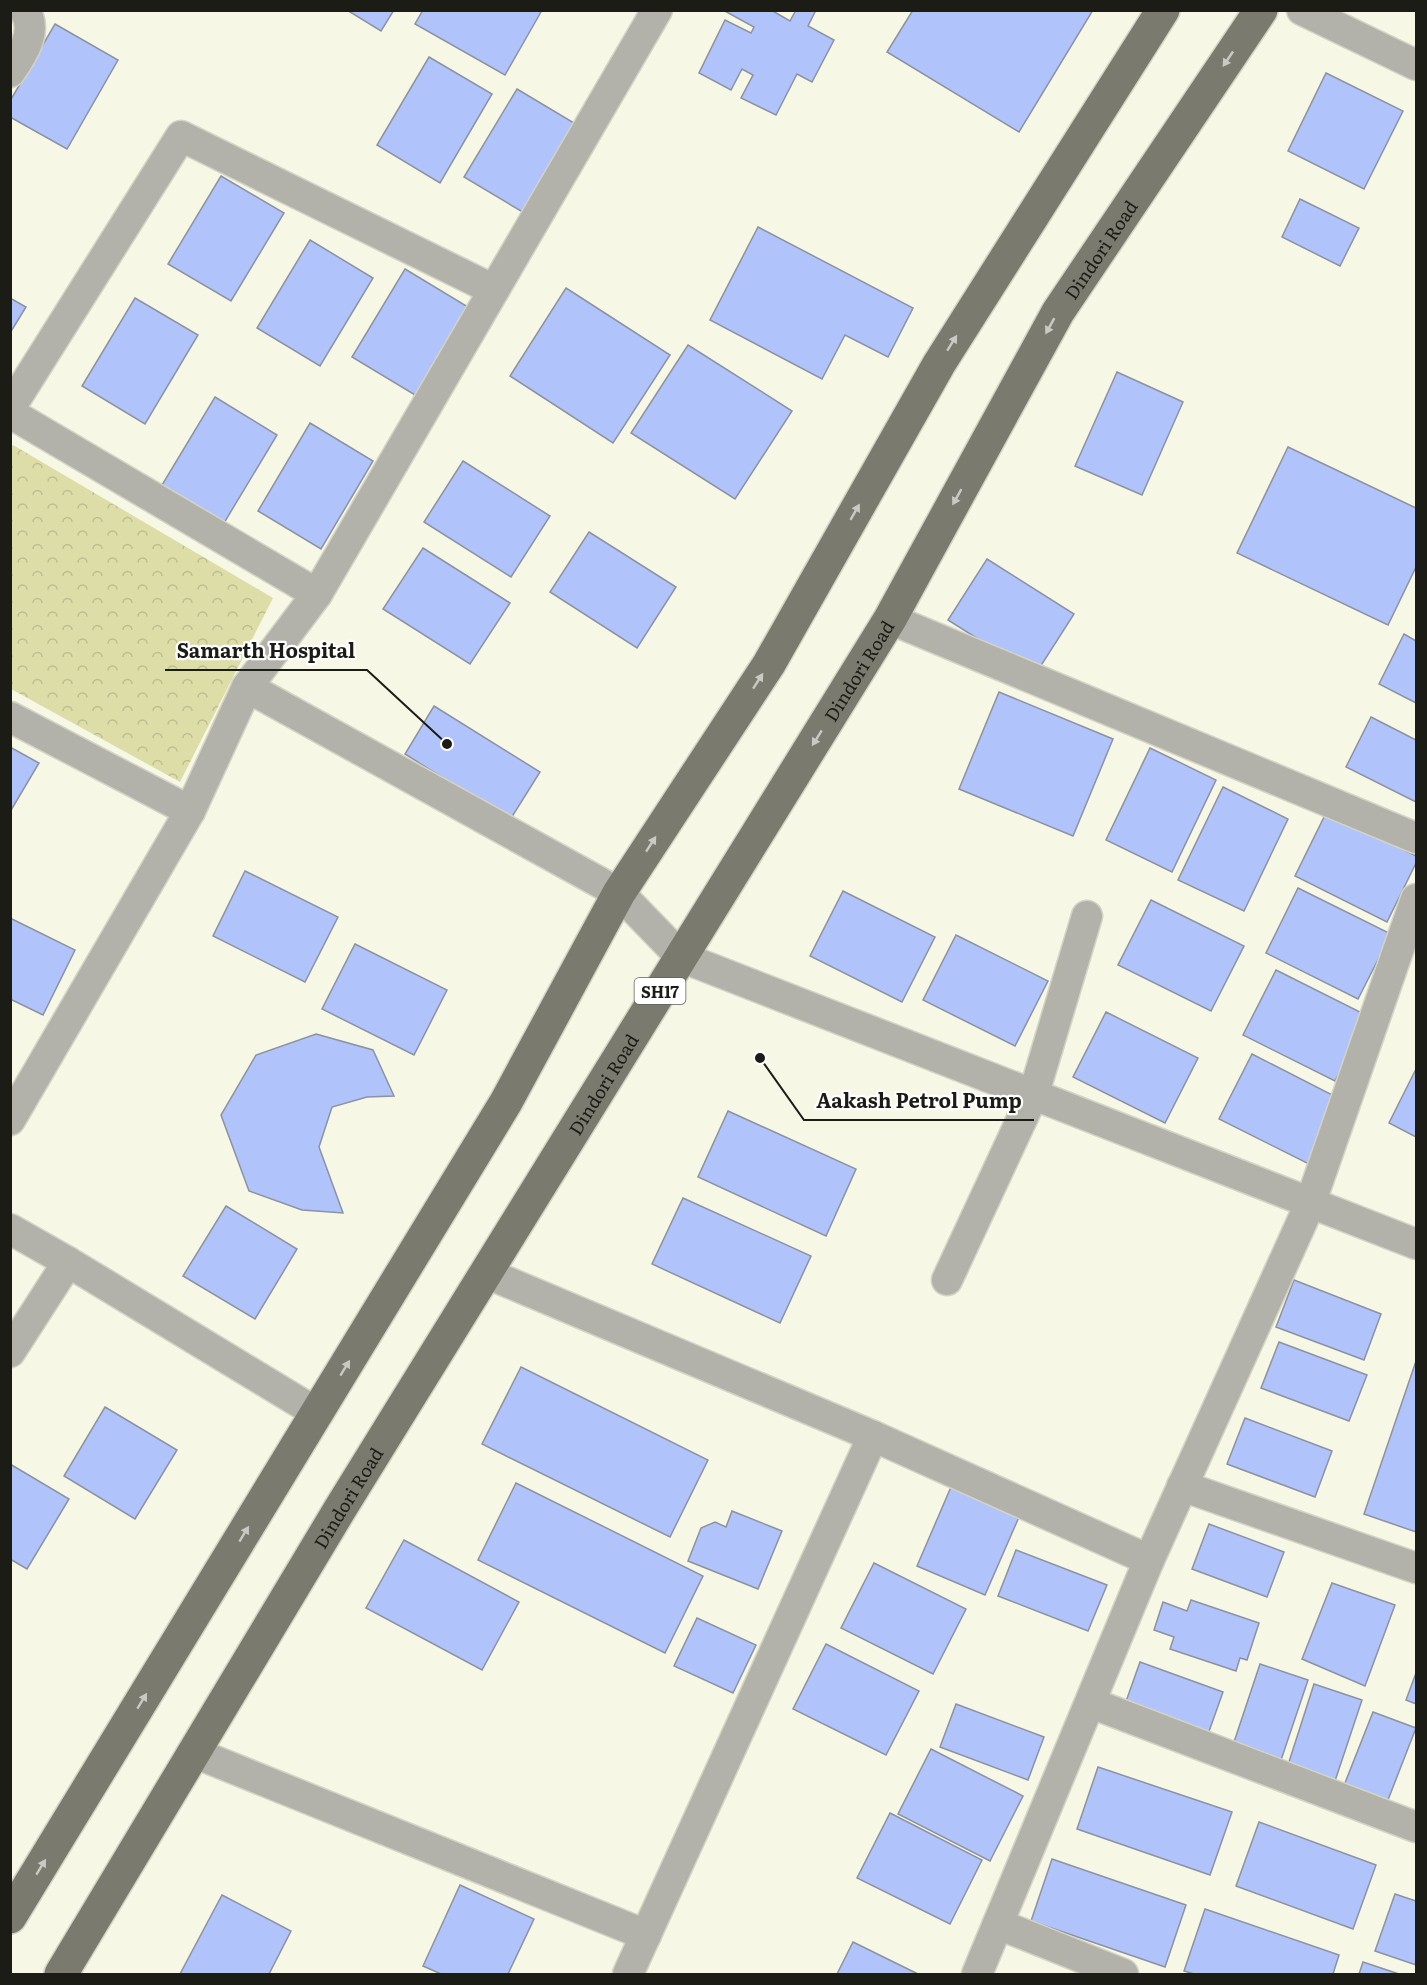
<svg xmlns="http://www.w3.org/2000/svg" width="1427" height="1985" font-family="Literata,serif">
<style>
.park{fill:url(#park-crowns)}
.building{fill:#b0c3fb;stroke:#8c92a0;stroke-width:1.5}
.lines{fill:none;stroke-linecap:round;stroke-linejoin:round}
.street-casing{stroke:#d4d4c5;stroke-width:33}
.primary-casing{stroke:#d4d4c5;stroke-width:36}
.street{stroke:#b2b2ab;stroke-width:30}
.primary{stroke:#7a7a6e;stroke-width:33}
.oneway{fill:#cacac5}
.labels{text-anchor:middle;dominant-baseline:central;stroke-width:4.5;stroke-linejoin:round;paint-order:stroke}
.shield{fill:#fff;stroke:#60605c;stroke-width:1.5}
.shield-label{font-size:16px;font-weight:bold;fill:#1c1c16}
.street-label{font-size:18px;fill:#1c1c16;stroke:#fff}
.leader{fill:none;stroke:#1c1c16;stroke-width:2}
.callout-dot{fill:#1c1c16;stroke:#fff;stroke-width:2}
.callout-label{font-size:20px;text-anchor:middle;font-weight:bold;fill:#1c1c16;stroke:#fff;stroke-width:4.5;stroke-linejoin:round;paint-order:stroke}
</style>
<defs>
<pattern id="park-crowns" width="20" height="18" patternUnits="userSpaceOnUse" patternTransform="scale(1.5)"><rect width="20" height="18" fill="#dddda8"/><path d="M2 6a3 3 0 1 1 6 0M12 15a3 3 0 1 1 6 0" fill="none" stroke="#bdbd90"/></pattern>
</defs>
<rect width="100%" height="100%" fill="#f7f7e6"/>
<!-- park -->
<path class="park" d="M13 445 273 598 180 782 11 689 10 449Z"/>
<!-- building -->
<g class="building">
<path d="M351 10H394L381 31 350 12Z"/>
<path d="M423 10H539L541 12 505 75 415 24Z"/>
<path d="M771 10 790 21 796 10H812L815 12 808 26 834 40 812 82 797 74 776 115 741 98 753 75 742 69 731 90 699 73 725 20 751 33 754 27 723 10Z"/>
<path d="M913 10H1093L1019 132 887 52Z"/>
<path d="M55 24 118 60 67 149 10 117V101Z"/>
<path d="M429 57 492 94 440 183 377 145Z"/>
<path d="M1326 73 1403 111 1364 189 1288 151Z"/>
<path d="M517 89 579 126 526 214 464 177Z"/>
<path d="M221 176 284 213 231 301 168 264Z"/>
<path d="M1300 199 1359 228 1340 266 1282 237Z"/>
<path d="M758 227 913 308 888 357 845 335 822 379 710 320Z"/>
<path d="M310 240 373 278 320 366 257 328Z"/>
<path d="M405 269 468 307 415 395 352 357Z"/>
<path d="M566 288 670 355 613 443 510 376Z"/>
<path d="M10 298 26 307 10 333Z"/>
<path d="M135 298 198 335 145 424 82 386Z"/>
<path d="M688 345 792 411 735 499 631 433Z"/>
<path d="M1117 372 1183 402 1142 495 1075 466Z"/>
<path d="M215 397 277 435 224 523 162 485Z"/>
<path d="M310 423 373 461 321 549 258 511Z"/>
<path d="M1288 447 1416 508V567L1388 625 1237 553Z"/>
<path d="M463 461 550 516 511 577 424 522Z"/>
<path d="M589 532 676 587 637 648 550 592Z"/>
<path d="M423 548 510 603 470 664 383 609Z"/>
<path d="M987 559 1074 614 1035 675 948 620Z"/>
<path d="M1404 634 1416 641V703L1379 684Z"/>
<path d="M999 692 1113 739 1073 836 959 789Z"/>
<path d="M434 706 540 772 510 820 405 754Z"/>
<path d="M1371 717 1416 740V802L1346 767Z"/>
<path d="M10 747 39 763 10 812Z"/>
<path d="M1150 748 1216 780 1172 872 1106 840Z"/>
<path d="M1223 787 1288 819 1244 911 1178 880Z"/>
<path d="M1327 811 1416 856V863L1387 922 1295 876Z"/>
<path d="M245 871 338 917 305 982 213 936Z"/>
<path d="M1298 888 1391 934 1358 999 1266 953Z"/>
<path d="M843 891 935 937 902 1002 810 956Z"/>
<path d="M1151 900 1244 946 1211 1011 1118 965Z"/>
<path d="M10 918 75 950 43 1015 10 999Z"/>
<path d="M956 935 1048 981 1015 1046 923 1000Z"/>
<path d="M355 944 447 990 414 1055 322 1009Z"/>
<path d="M1276 970 1368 1016 1335 1081 1243 1035Z"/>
<path d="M1106 1012 1198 1058 1165 1123 1073 1077Z"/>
<path d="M316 1034 373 1050 394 1096 367 1097 332 1107 319 1147 343 1213 302 1210 249 1191 221 1115 256 1055Z"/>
<path d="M1252 1054 1344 1101 1311 1165 1219 1119Z"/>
<path d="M1416 1069V1137L1389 1123Z"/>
<path d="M728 1111 856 1169 826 1236 698 1177Z"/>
<path d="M683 1198 811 1256 780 1323 652 1264Z"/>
<path d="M226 1206 297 1249 255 1319 183 1276Z"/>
<path d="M1294 1280 1381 1314 1364 1360 1276 1327Z"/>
<path d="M1279 1342 1367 1375 1349 1421 1261 1388Z"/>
<path d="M1416 1361V1532L1364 1514Z"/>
<path d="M521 1367 708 1460 670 1537 482 1444Z"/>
<path d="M105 1407 177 1450 135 1519 64 1476Z"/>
<path d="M1245 1418 1332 1451 1315 1497 1227 1464Z"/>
<path d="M10 1464 69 1499 27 1569 10 1559Z"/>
<path d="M516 1483 703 1576 665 1653 478 1560Z"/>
<path d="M951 1487 1019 1517 985 1595 917 1566Z"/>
<path d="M732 1511 782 1531 758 1589 688 1561 701 1528 715 1522 726 1527Z"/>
<path d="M1209 1524 1284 1552 1267 1597 1192 1569Z"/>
<path d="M404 1540 519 1602 482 1670 366 1608Z"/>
<path d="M1016 1550 1107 1585 1088 1631 998 1596Z"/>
<path d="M874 1563 966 1609 933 1674 841 1628Z"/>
<path d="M1332 1583 1395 1605 1365 1686 1302 1659Z"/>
<path d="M1191 1600 1259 1623 1247 1660 1240 1658 1236 1671 1170 1649 1174 1637 1154 1630 1163 1602 1187 1611Z"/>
<path d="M697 1618 756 1645 733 1693 674 1666Z"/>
<path d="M826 1644 919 1691 886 1755 793 1709Z"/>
<path d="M1140 1662 1223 1692 1207 1737 1124 1707Z"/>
<path d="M1260 1664 1308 1680 1280 1763 1232 1748Z"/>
<path d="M1416 1673V1704L1406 1700Z"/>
<path d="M1314 1684 1362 1700 1334 1784 1287 1768Z"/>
<path d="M956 1704 1044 1737 1028 1780 940 1747Z"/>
<path d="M1373 1712 1416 1728 1386 1805 1343 1788Z"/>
<path d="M931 1749 1023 1796 990 1861 898 1814Z"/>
<path d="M1098 1767 1232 1812 1210 1875 1077 1829Z"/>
<path d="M890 1813 982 1860 950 1924 857 1878Z"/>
<path d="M1259 1822 1376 1865 1353 1929 1236 1886Z"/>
<path d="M1052 1859 1186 1905 1165 1967 1031 1921Z"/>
<path d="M460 1885 534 1919 508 1974H441L423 1966Z"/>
<path d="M1395 1894 1416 1901V1965L1375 1951Z"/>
<path d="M222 1895 291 1931 269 1974H180Z"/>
<path d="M1205 1909 1339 1955 1333 1974H1194L1184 1971Z"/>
<path d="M853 1942 918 1974H837Z"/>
<path d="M1363 1962 1399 1974H1359Z"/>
</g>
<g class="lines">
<!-- street casing -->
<g class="street-casing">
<g id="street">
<path d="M1302 10 1416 65"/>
<path d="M10 72C22 55 39 30 24 10"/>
<path d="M10 408 181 136 494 290"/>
<path d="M10 413 317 594"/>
<path d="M890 619 1416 838"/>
<path d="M247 687 619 893 681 957 1416 1244"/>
<path d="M10 717 190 811"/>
<path d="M10 1120 190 811 247 687 317 594 657 10"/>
<path d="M10 1229 68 1262 10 1352"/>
<path d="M68 1262 317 1413"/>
<path d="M486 1273 873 1436 1149 1560"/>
<path d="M947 1280 1034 1093 1087 916"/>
<path d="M1182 1486 1416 1568"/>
<path d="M1091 1703 1416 1827"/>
<path d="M195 1753 646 1935"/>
<path d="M998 1924 1123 1974"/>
<path d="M628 1974 873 1436"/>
<path d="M977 1974 1149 1560 1310 1204 1416 899"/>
</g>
</g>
<!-- primary casing -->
<g class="primary-casing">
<g id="primary">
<path d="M10 1917 506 1102 619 893 769 664 939 364 1163 10"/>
<path id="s1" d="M61 1974 340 1509 890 619 1058 312 1261 10"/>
</g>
</g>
<!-- street -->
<use href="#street" class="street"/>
<!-- primary -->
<use href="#primary" class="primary"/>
</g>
<!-- one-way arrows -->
<defs><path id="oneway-solid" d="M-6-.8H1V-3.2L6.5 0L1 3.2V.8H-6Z" transform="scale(1.5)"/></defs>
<g class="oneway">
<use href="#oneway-solid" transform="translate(1228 59) rotate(124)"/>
<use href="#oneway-solid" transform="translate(1050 326) rotate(119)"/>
<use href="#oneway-solid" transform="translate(952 343) rotate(-58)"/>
<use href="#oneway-solid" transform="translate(957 497) rotate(119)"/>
<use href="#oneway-solid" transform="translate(855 512) rotate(-60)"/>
<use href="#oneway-solid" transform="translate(758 681) rotate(-57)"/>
<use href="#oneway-solid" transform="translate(817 738) rotate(122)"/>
<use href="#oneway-solid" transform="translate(651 844) rotate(-57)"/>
<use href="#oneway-solid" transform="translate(345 1368) rotate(-59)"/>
<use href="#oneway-solid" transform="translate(244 1534) rotate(-59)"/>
<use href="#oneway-solid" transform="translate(142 1701) rotate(-59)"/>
<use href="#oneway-solid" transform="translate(41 1867) rotate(-59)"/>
</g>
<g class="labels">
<!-- shield labels -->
<rect class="shield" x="634.5" y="978" width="51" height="26" rx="4.5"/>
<g class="shield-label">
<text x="660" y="991">SH17</text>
</g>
<!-- street labels -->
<g class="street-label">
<text stroke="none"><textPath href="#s1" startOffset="2014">Dindori Road</textPath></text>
<text stroke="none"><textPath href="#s1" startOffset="1528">Dindori Road</textPath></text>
<text stroke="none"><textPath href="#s1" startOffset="1042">Dindori Road</textPath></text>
<text stroke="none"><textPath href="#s1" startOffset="556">Dindori Road</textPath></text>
</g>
</g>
<!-- callouts -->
<path class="leader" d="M447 744L367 670H165M760 1058L804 1120H1034"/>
<g class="callout-dot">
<circle cx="447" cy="744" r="6"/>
<circle cx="760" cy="1058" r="6"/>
</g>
<g class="callout-label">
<text x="266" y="658">Samarth Hospital</text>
<text x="919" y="1108">Aakash Petrol Pump</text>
</g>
<!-- border -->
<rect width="1427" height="1985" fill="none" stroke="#1c1c16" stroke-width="24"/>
</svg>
